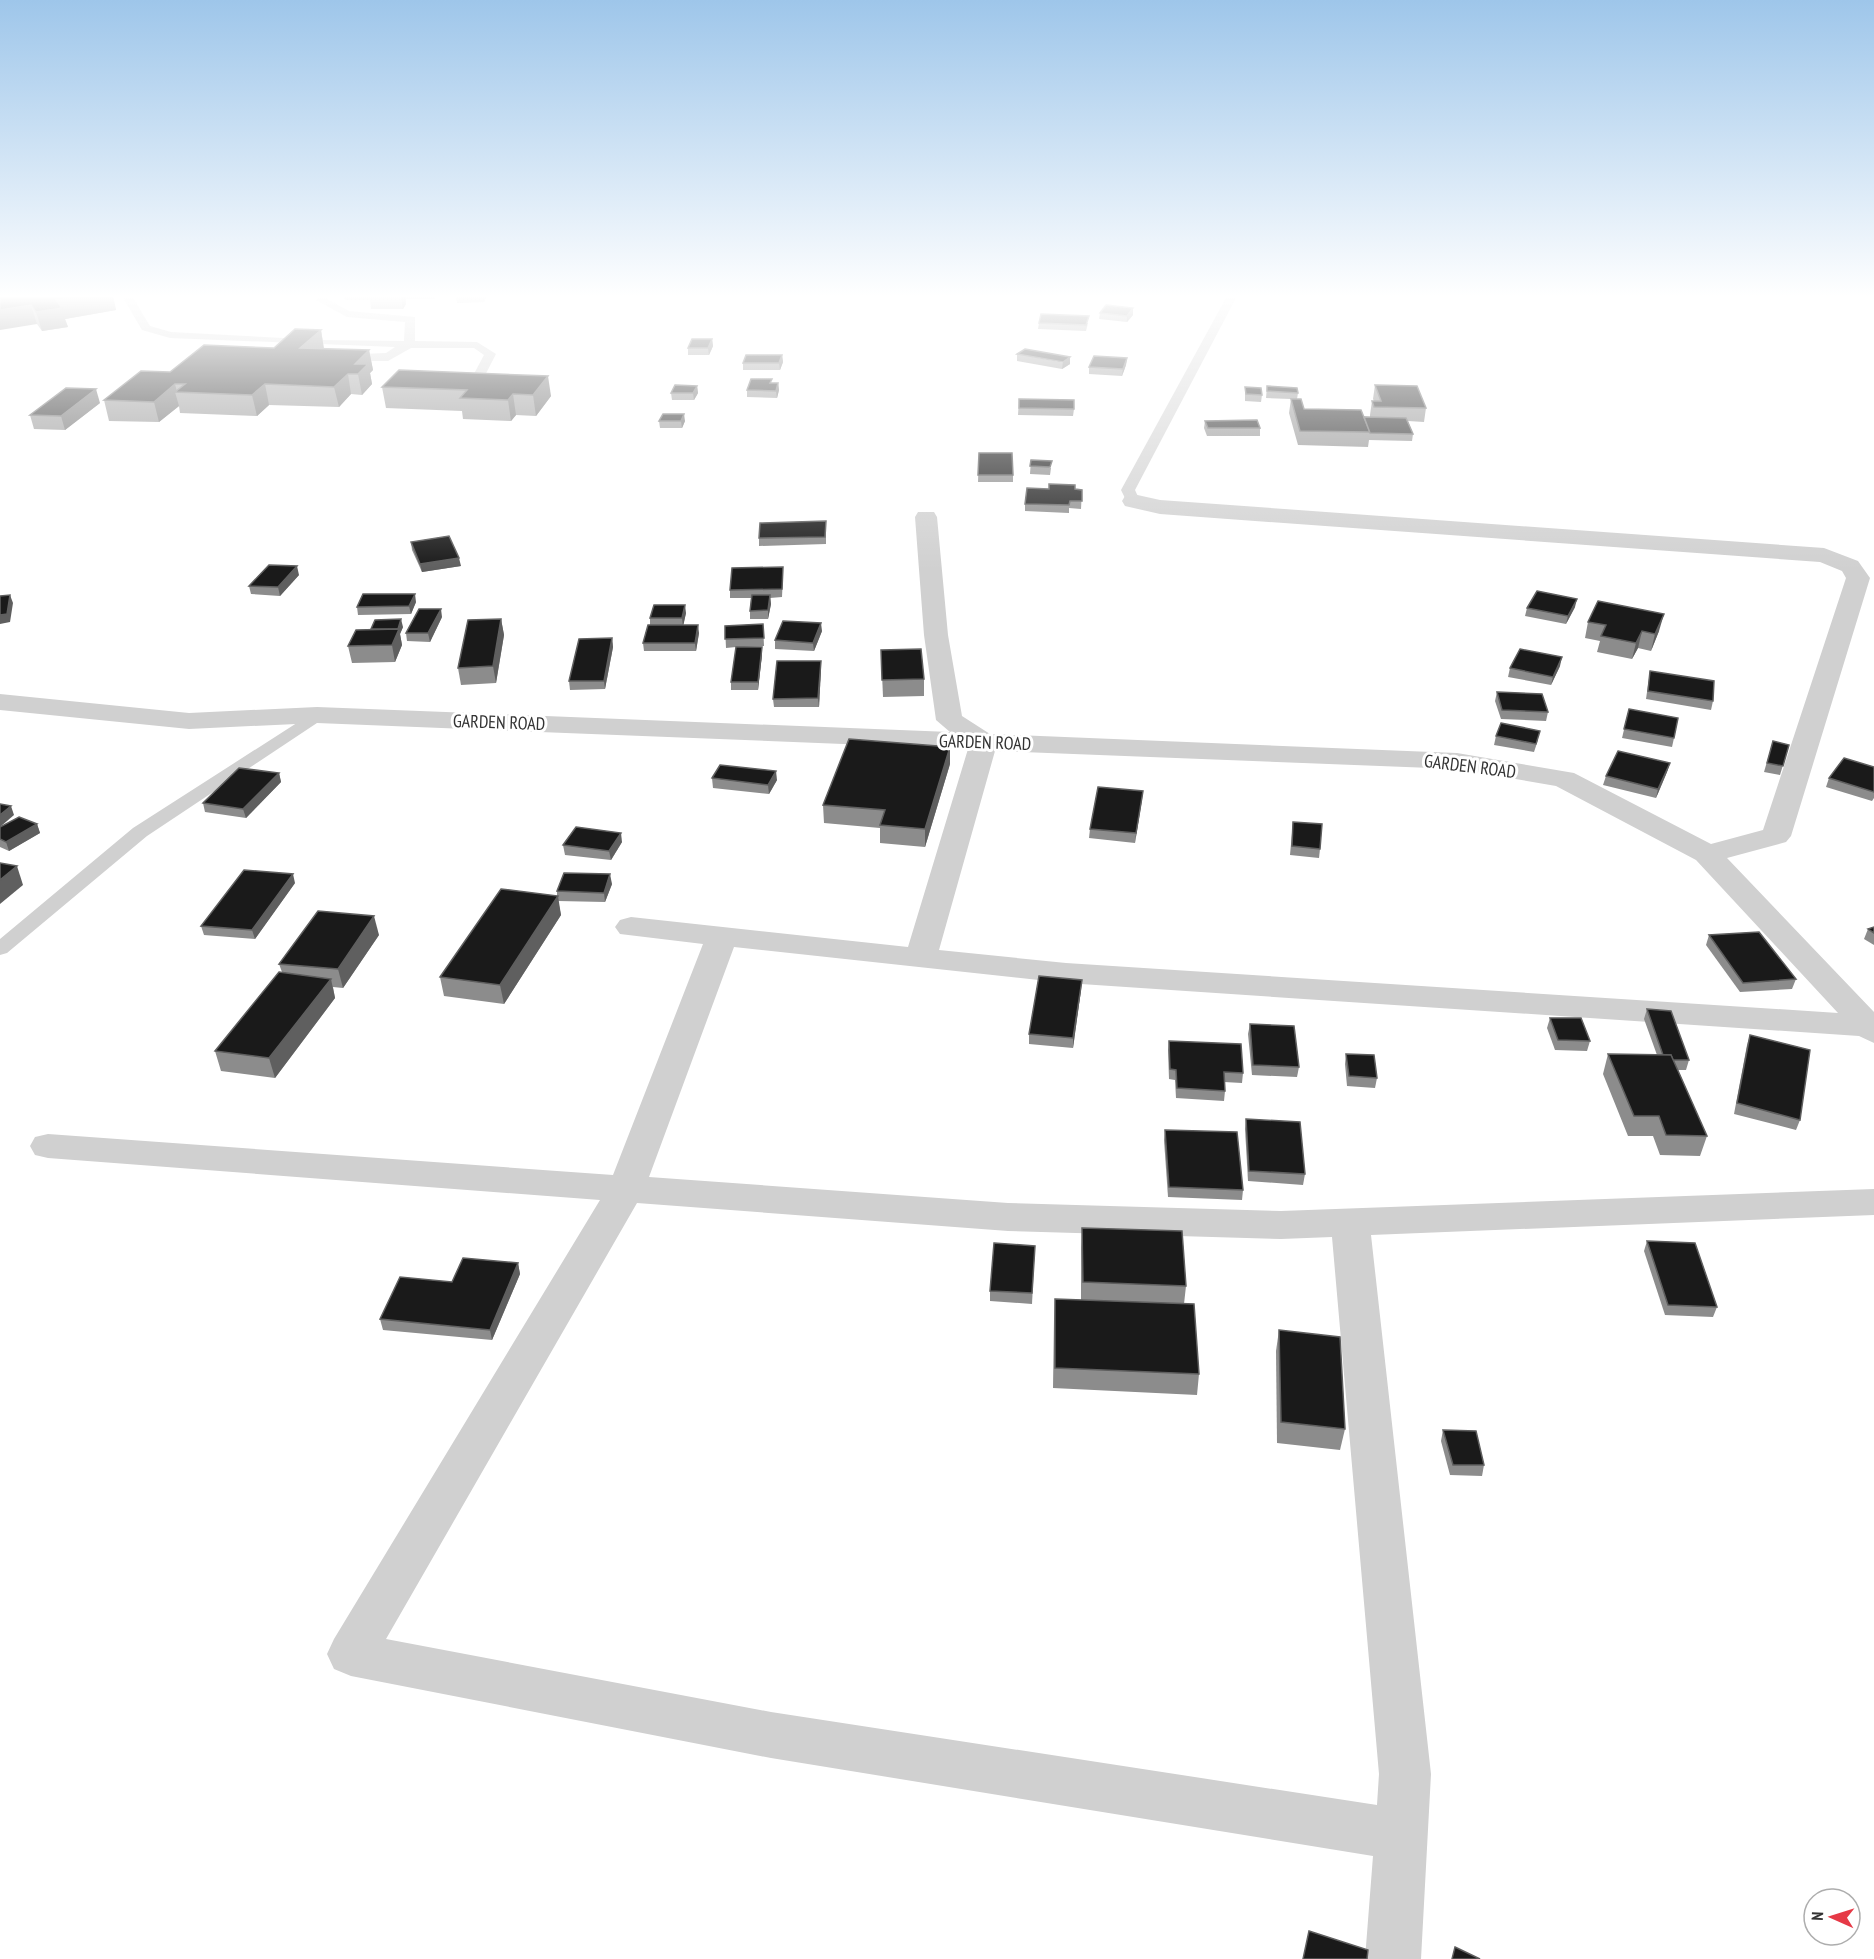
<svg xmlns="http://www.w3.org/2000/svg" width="1874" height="1959" font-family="'PT Sans Narrow',sans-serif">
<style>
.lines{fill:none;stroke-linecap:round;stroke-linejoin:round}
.service{fill:#d0d0d0;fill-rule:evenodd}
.minor{fill:#d0d0d0;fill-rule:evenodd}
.wall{fill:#8c8c8c}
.shaded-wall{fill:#5f5f5f}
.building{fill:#1a1a1a;stroke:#5f5f5f;stroke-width:1.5}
.labels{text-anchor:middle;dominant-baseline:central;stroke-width:6;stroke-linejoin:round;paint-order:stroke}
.street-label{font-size:18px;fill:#333;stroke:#fff}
</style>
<rect width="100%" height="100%" fill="#fff"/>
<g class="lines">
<!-- service -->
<g class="service">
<path d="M122 296H132L150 326 171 332 321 340 404 341 405 322 347 317 316 300 318 296H328L327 299 349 311 415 317V341L477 342 496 354 480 385 474 389 468 385 484 355 474 348H411L388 361H342L336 357 338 355 386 353 395 347 170 338 142 330Z"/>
<path d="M1227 296H1237L1135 490 1140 501 1138 504H1128L1121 490Z"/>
<path d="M317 710 326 715 323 719 147 836 7 953 0 955V939L133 828Z"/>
</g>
<!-- minor -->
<path class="minor" d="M1133 494 1160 500 1824 548 1858 561 1870 578 1791 836 1786 842 1727 858 1874 1012V1043L1859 1036 1066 983 734 947 649 1177 1008 1203 1281 1211 1874 1189V1215L1371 1235 1431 1774 1421 1959H1365L1373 1856 771 1758 351 1676 334 1669 327 1654 334 1639 600 1200 48 1158 35 1155 30 1146 35 1137 48 1134 613 1175 703 944 620 934 615 927 620 920 631 917 908 947 968 749 317 723 189 729 0 710V694L189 713 317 707 950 732 936 720 924 635 915 517 918 512H934L937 517 948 635 962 716 990 734 1457 753 1574 773 1711 844 1763 830 1846 578 1842 571 1820 562 1160 514 1125 506 1122 501 1125 496ZM995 751 1457 769 1556 786 1696 860 1838 1013 1066 963 939 950ZM637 1203 1008 1231 1281 1239 1332 1237 1379 1774 1377 1805 771 1712 386 1639Z"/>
</g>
<!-- wall -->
<g class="wall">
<path d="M0 296H113L116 310 65 319 68 327 42 331 37 324Z"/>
<path d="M344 296H436L434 299H406V304L403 309H371L370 300H345Z"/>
<path d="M456 296H487L484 302 457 303Z"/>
<path d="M1133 308V315L1127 322 1099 319 1100 313Z"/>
<path d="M1039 323H1088L1086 331 1038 329Z"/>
<path d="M321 330 324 349 369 350 373 370 370 373 372 384 362 395 351 394 339 407 269 405 257 416 180 413 179 406 159 422 109 421 104 400 170 372 274 348Z"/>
<path d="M712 339 713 346 709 355H688V348Z"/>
<path d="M1017 354 1070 364 1062 369 1017 361Z"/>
<path d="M782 355 783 362 780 370H743V363Z"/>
<path d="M1127 358 1126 365 1122 376 1089 374V367Z"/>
<path d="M399 370 551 396 536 416 516 415 511 421 463 419 462 411 386 408 382 387Z"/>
<path d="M772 383H778L779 390 777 398 747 397V390Z"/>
<path d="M1375 385 1426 408 1424 422 1408 421 1413 434 1412 441 1369 440 1368 447 1298 445 1289 413 1291 399 1266 398 1267 386 1298 393 1297 399 1304 409 1370 417V415L1372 401H1374L1373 399Z"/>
<path d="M697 386 698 393 694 400H672L671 393Z"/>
<path d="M1245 387 1262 395 1261 402 1245 401Z"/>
<path d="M1019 399 1074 409 1073 416 1018 415Z"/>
<path d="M100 403 65 430 34 429 30 415Z"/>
<path d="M659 421H685L682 428H660Z"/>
<path d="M1205 421 1260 428V436H1207L1204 428Z"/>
<path d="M979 453 1013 475V482H978Z"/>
<path d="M1031 460 1051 468 1050 475 1030 474Z"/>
<path d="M1075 489 1082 490 1081 509 1069 508V513L1025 511V504Z"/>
<path d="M826 521V544L759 546V538Z"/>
<path d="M411 542 461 566 422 572 412 550Z"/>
<path d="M299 575 280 596 251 594 249 586Z"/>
<path d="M783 575 782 597 770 598 771 604 768 619H750V611L751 598H730V590Z"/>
<path d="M416 602 411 614 358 615 357 607Z"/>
<path d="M1575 607 1566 624 1525 616 1527 608Z"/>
<path d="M686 613 683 625 699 633 696 651H644L643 643 650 625V618Z"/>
<path d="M442 617 430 642 407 641 406 633Z"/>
<path d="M501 619 504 635 496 683 461 685 458 668Z"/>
<path d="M1588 622 1659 631 1651 651 1638 648 1632 659 1597 652 1600 641 1585 638Z"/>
<path d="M763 624 764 646 744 647H762V655L758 690H731V682L736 647 726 648 725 626Z"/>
<path d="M403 627 400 634 402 645 395 662 352 663 348 646 371 629Z"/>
<path d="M822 631 814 651 775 649V640Z"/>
<path d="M612 638 613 647 605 689 570 690 569 681Z"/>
<path d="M881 650 924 679V696L883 697Z"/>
<path d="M821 661V669L819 707H774L773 699Z"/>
<path d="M1560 666 1551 685 1508 677 1510 668Z"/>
<path d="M1650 671 1713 701 1711 710 1646 699Z"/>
<path d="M1497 692 1548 712 1546 721 1501 719 1495 701Z"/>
<path d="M1629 709 1674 738 1672 747 1622 738Z"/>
<path d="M1496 736 1538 740 1534 752 1494 745Z"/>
<path d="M1773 741 1789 745 1780 775 1764 772Z"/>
<path d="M1670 763 1667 772 1656 798 1603 785 1606 776Z"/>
<path d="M950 764 925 847 880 843V828L824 823 823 805Z"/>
<path d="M1874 767V798L1872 801 1826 787 1829 778Z"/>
<path d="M279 773 281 782 246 818 205 812 203 803Z"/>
<path d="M712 778 777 780 769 794 713 788Z"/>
<path d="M1143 791 1135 843 1089 838 1090 829Z"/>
<path d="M1293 822 1320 849 1319 858 1290 855Z"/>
<path d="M37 824 40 833 9 851 0 847V827Z"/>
<path d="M622 842 611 860 565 855 563 845Z"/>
<path d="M295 883 255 939 204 935 201 926Z"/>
<path d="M612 884 605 902 558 901 561 915 504 1004 444 996 440 977 557 896V891Z"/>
<path d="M1874 927V945L1864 939 1868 929Z"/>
<path d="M379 935 343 988 333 987 335 998 275 1078 221 1071 215 1051 282 972 279 964Z"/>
<path d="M1709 935 1796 979 1792 989 1740 992 1706 945Z"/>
<path d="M1081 990 1073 1048 1029 1044V1034Z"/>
<path d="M1647 1009 1689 1060 1686 1070H1678L1707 1136 1700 1156 1660 1155 1653 1136H1628L1603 1074 1608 1054 1657 1055 1644 1019Z"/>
<path d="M1550 1018 1590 1041 1587 1051 1555 1050 1547 1028Z"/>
<path d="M1250 1024 1299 1067 1297 1077 1252 1075 1248 1034Z"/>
<path d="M1750 1035 1800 1120 1796 1130 1734 1114 1747 1045Z"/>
<path d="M1169 1041 1243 1073 1242 1083 1224 1082 1225 1091 1224 1101 1176 1098 1175 1080 1169 1079 1168 1050Z"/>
<path d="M1346 1054 1377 1078 1375 1088 1347 1086 1345 1064Z"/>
<path d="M1246 1119 1305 1174 1303 1185 1248 1181 1245 1129Z"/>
<path d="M1165 1130 1243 1190 1242 1200 1168 1197 1164 1140Z"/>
<path d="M1082 1228 1186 1286 1184 1304 1199 1374 1197 1395 1053 1388 1054 1319 1055 1299 1081 1300V1248Z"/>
<path d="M1647 1241 1717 1307 1713 1317 1665 1315 1644 1251Z"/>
<path d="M1035 1246 1032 1304 990 1301V1291Z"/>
<path d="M518 1263 520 1274 492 1340 383 1330 380 1319 452 1282Z"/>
<path d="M1279 1330 1345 1429 1340 1450 1277 1443 1276 1351Z"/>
<path d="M1443 1430 1484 1465 1482 1476 1450 1475 1441 1441Z"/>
</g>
<!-- shaded-wall -->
<g class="shaded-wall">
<path d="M86 296H113L116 310 65 319 68 327 42 331 36 312 56 300Z"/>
<path d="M401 296H405L406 304 403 309Z"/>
<path d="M31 305 37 324 0 330V310Z"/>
<path d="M1133 308V315L1127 322V316Z"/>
<path d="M321 330 324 350 300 348Z"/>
<path d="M712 339 713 346 709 355 708 348Z"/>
<path d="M369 350 373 370 370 373 372 384 362 395 358 374 355 364Z"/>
<path d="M782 355 783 362 780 370 779 363Z"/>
<path d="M1070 357V364L1062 369 1063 362Z"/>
<path d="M1127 358 1126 365 1122 376 1123 369Z"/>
<path d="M348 374 351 394 339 407 334 387Z"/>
<path d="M548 376 551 396 536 416 533 395Z"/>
<path d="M778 383 779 390 777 398 776 391Z"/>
<path d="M175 384 177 392H175L179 406 159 422 154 402Z"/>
<path d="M265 384 269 405 257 416 252 395Z"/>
<path d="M697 386 698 393 694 400 693 393Z"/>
<path d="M96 389 100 403 65 430 61 416Z"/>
<path d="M513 394 516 415 511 421 508 400Z"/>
<path d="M684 414 685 421 682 428 681 421Z"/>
<path d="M459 558 461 566 422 572 420 564Z"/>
<path d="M297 566 299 575 280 596 278 587Z"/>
<path d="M415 594 416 602 411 614 409 606Z"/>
<path d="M10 595 13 603 10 622 0 624V615Z"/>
<path d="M770 595 771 604 768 619V610Z"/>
<path d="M1577 599 1575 607 1566 624 1568 616Z"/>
<path d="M685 605 686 613 683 627 682 618Z"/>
<path d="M441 609 442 617 430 642 428 633Z"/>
<path d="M1664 614 1659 631 1651 651 1655 634Z"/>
<path d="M401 619 403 627 400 634 402 645 395 662 392 645Z"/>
<path d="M501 619 504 635 496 683 493 666Z"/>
<path d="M821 623 822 631 814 651 813 643Z"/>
<path d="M698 625 699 633 696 651 695 643Z"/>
<path d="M1642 631 1638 648 1632 659 1636 643Z"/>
<path d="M612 638 613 647 605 689 604 681Z"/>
<path d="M762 647V655L758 690V682Z"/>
<path d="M1562 657 1560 666 1551 685 1553 677Z"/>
<path d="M821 661V669L819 707 818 698Z"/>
<path d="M950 747V764L925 847V829Z"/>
<path d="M1670 763 1667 772 1656 798 1658 789Z"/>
<path d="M776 771 777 780 769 794 768 785Z"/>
<path d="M279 773 281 782 246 818 243 809Z"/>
<path d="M1143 791 1142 800 1135 843 1136 833Z"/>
<path d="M11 806 14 815 0 827V815Z"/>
<path d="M37 824 40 833 9 851 6 842Z"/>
<path d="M621 833 622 842 611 860 609 851Z"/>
<path d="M17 866 23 885 0 904V880Z"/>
<path d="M293 874 295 883 255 939 252 930Z"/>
<path d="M610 874 612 884 605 902 604 893Z"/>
<path d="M558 896 561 915 504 1004 500 985Z"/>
<path d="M374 916 379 935 343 988 338 969Z"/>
<path d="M331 979 335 998 275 1078 269 1058Z"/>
<path d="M1082 980 1081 990 1073 1048V1038Z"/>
<path d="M518 1263 520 1274 492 1340 490 1330Z"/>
</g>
<!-- building -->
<g class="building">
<path d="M0 296H86L56 300 62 308 36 312 31 305 0 310Z"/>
<path d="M1106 305 1133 308 1127 316 1100 313Z"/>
<path d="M1041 314 1089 316 1086 325 1039 323Z"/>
<path d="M295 329 321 330 300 348 369 350 355 364H368L358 374H348L334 387 265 384 252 395 175 392 185 384H175L154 402 104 400 141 371 170 372 204 345 274 348Z"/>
<path d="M692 339H712L708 348H688Z"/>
<path d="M1025 349 1070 357 1063 362 1017 354Z"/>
<path d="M746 355H782L779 363H743Z"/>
<path d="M1094 356 1127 358 1123 369 1089 367Z"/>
<path d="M399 370 548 376 533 395 513 394 508 400 460 398 467 390 382 387Z"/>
<path d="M751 379H772L770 383H778L776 391 747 390Z"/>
<path d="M675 385 697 386 693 393H671Z"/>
<path d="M1375 385 1417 386 1426 408 1374 407 1372 401H1381Z"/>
<path d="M1267 386 1297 388 1298 393 1267 391Z"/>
<path d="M1245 387 1261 388 1262 395 1246 394Z"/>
<path d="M66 388 96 389 61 416 30 415Z"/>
<path d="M1019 399 1074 400V409L1019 408Z"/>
<path d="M1291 399H1301L1304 409 1361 410 1370 432 1300 431Z"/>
<path d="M663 414H684L681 421H659Z"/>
<path d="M1364 417 1406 418 1413 434 1370 433Z"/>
<path d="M1257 420 1260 428H1208L1205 421Z"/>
<path d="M979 453H1012L1013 475H978Z"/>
<path d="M1031 460 1052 461 1050 467 1030 466Z"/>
<path d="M1049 484 1075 485V489L1082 490V501H1070L1069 505 1025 504 1027 488 1049 489Z"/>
<path d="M826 521 825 537 759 538 760 523Z"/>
<path d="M449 536 459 558 420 564 411 542Z"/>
<path d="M269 565 297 566 278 587 249 586Z"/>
<path d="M783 567 782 589 730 590 732 568Z"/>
<path d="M1537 591 1577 599 1568 616 1527 608Z"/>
<path d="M363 594H415L409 606 357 607Z"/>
<path d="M10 595 7 614 0 615V596Z"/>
<path d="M752 595H770L768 610 750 611Z"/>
<path d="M1598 601 1664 614 1655 634 1642 631 1636 643 1601 636 1606 625 1588 622Z"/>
<path d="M654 605H685L682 618H650Z"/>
<path d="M419 609H441L428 633H406Z"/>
<path d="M401 619 398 629H371L375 620Z"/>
<path d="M501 619 493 666 458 668 468 620Z"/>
<path d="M783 621 821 623 813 643 775 640Z"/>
<path d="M763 624 764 638 725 639V626Z"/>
<path d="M648 625H698L695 643H643Z"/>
<path d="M399 629 392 645 348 646 356 630Z"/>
<path d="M612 638 604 681H569L579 639Z"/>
<path d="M736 647H762L758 682H731Z"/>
<path d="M921 649 924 679 882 680 881 650Z"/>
<path d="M1520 649 1562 657 1553 677 1510 668Z"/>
<path d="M777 661H821L818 698 773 699Z"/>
<path d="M1650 671 1714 681 1713 701 1648 691Z"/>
<path d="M1497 692 1542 694 1548 712 1502 710Z"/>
<path d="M1629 709 1678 718 1674 738 1624 729Z"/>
<path d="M1501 723 1540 731 1536 744 1496 736Z"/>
<path d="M849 739 950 747 925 829 880 825 885 810 823 805Z"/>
<path d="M1773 741 1789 745 1783 766 1767 763Z"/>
<path d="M1618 751 1670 763 1658 789 1606 776Z"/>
<path d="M1844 758 1874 767V792L1829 778Z"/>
<path d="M720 765 776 771 768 785 712 778Z"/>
<path d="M239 768 279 773 243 809 203 803Z"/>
<path d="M1098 787 1143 791 1136 833 1090 829Z"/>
<path d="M0 804 11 806 0 815Z"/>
<path d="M19 817 37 824 6 842 0 839V827Z"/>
<path d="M1293 822 1322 824 1320 849 1292 846Z"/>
<path d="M576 827 621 833 609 851 563 845Z"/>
<path d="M0 863 17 866 0 880Z"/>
<path d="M244 870 293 874 252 930 201 926Z"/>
<path d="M564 873 610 874 604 893 557 891Z"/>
<path d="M501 889 558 896 500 985 440 977Z"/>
<path d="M318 911 374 916 338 969 279 964Z"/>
<path d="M1874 927V933L1868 929Z"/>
<path d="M1759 932 1796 979 1743 983 1709 935Z"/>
<path d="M279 972 331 979 269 1058 215 1051Z"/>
<path d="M1039 976 1082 980 1073 1038 1029 1034Z"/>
<path d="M1647 1009 1671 1011 1689 1060H1673L1671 1055H1663Z"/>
<path d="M1550 1018H1581L1590 1041 1558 1040Z"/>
<path d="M1250 1024 1294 1026 1299 1067 1253 1065Z"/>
<path d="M1750 1035 1810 1050 1800 1120 1737 1103Z"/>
<path d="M1169 1041 1241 1044 1243 1073 1224 1072 1225 1091 1177 1088 1176 1070 1170 1069Z"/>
<path d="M1346 1054 1374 1055 1377 1078 1349 1076Z"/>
<path d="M1608 1054 1671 1055 1707 1136 1666 1135 1659 1116H1634Z"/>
<path d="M1246 1119 1300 1122 1305 1174 1249 1171Z"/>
<path d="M1165 1130 1237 1132 1243 1190 1169 1187Z"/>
<path d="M1082 1228 1182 1231 1186 1286 1083 1282Z"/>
<path d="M1647 1241 1695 1243 1717 1307 1668 1305Z"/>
<path d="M994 1243 1035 1246 1032 1293 990 1291Z"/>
<path d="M463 1258 518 1263 490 1330 380 1319 400 1277 452 1282Z"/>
<path d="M1055 1299 1194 1304 1199 1374 1055 1368Z"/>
<path d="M1279 1330 1340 1337 1345 1429 1281 1422Z"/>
<path d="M1443 1430 1476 1431 1484 1465H1453Z"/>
<path d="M1309 1931 1368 1950 1367 1959H1303Z"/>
<path d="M1455 1947 1480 1959H1452Z"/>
</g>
<!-- sky -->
<linearGradient id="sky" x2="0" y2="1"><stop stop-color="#9ec6ea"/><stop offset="0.52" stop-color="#fff"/><stop offset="1" stop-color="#fff" stop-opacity="0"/></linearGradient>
<rect width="1874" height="570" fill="url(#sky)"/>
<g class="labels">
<!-- street labels -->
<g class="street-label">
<text transform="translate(499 722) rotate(2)">GARDEN ROAD</text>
<text transform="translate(985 742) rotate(2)">GARDEN ROAD</text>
<text transform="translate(1470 766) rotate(7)">GARDEN ROAD</text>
</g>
</g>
<!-- north arrow -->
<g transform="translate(1832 1917) rotate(273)"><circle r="28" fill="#ffffff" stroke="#adadad" stroke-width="1.5"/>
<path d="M0-4.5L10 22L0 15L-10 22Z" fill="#e63946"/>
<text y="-9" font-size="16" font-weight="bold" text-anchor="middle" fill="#333333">N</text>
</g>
</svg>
